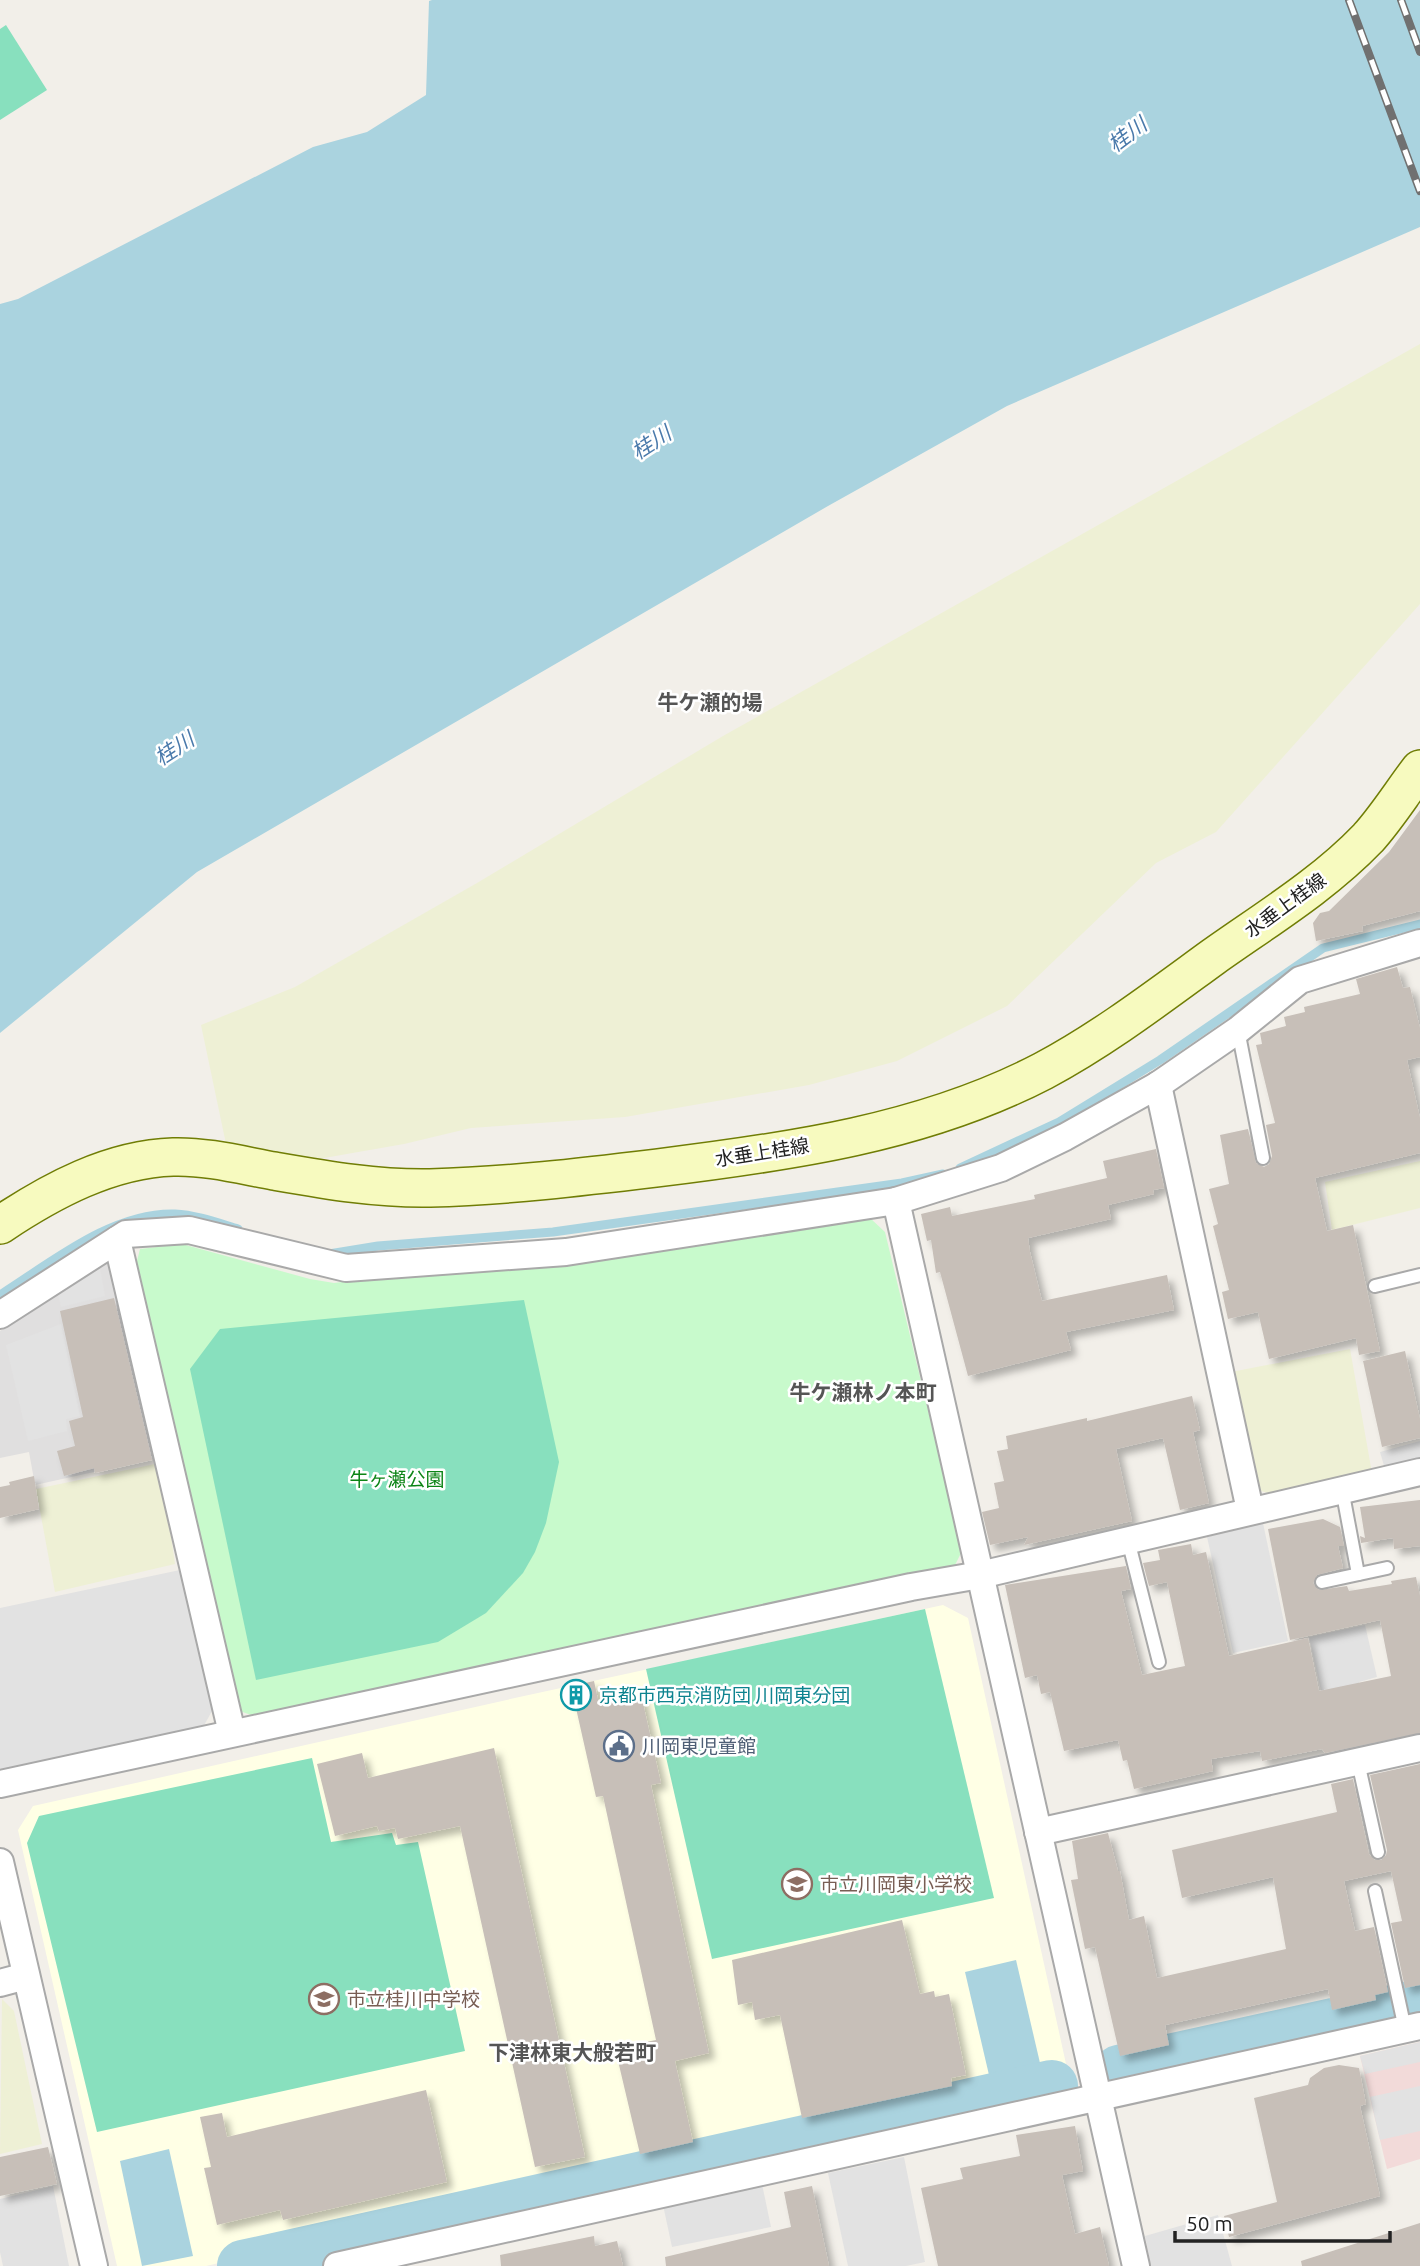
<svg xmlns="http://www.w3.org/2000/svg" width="1420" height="2266" font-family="Ubuntu,'Noto Sans JP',sans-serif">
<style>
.residential{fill:#e0dfdf}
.commercial{fill:#f2dad9}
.education{fill:#ffffe5}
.farmland{fill:#eef0d5}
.park{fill:#c8facc}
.pitch{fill:#88e0be}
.parking{fill:#e2e2e2}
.water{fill:#aad3df}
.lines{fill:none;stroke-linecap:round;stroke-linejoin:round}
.stream{stroke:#aad3df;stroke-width:9}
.river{stroke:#aad3df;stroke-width:52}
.building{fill:#c7bfb8;filter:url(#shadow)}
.service-casing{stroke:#a9a9a9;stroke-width:16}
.minor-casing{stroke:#a9a9a9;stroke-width:30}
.secondary-casing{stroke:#707d05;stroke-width:40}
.service{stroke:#fff;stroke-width:12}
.minor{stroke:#fff;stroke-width:26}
.secondary{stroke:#f7fabf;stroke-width:37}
.rail-casing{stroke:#707070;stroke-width:8}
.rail{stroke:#fff;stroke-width:5;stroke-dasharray:16;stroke-linecap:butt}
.labels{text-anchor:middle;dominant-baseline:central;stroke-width:5;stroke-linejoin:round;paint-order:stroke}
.street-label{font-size:19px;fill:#222;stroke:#fff}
.park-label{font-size:19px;fill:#0c8416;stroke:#fff}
.culture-label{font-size:19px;fill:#0d838f;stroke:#fff;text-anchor:start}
.service-label{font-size:19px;fill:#4e5e75;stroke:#fff;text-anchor:start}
.education-label{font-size:19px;fill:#785e54;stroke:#fff;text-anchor:start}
.water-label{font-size:21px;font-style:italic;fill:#4a7aab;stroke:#fff}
.neighbourhood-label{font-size:21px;font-weight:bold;fill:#555;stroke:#fff}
</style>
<defs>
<filter id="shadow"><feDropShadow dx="6" dy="6" stdDeviation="3.5" flood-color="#0004"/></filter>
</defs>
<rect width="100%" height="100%" fill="#f2efe9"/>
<!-- residential -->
<path class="residential" d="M100 1259 111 1262 153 1459 35 1485 29 1452 0 1458V1331L57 1294Z"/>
<!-- commercial -->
<path class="commercial" d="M1420 2042V2159L1387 2169 1360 2056Z"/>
<!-- education -->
<path class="education" d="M943 1605 968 1618 1068 2073 631 2168 206 2266H117L18 1830 33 1806 524 1696Z"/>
<!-- farmland -->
<g class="farmland">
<path d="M1420 344V604L1216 832 1156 863 1007 1006 897 1061 809 1085 625 1117 471 1128 404 1144 324 1158 307 1163 226 1144 201 1025 295 987 477 883 723 736Z"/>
<path d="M1420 1161V1208L1332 1230 1325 1182Z"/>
<path d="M1350 1349 1372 1473 1271 1494 1258 1490 1231 1372Z"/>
<path d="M155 1464 171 1536 175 1564 55 1592 36 1489Z"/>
<path d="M2 1999 14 2011 42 2144 0 2154Z"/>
</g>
<!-- park -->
<path class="park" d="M870 1218 885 1232 962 1551 953 1569 257 1717 237 1710 135 1269 140 1249 182 1244 310 1279 334 1283Z"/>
<!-- pitch -->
<g class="pitch">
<path d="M6 25 47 90 0 120V29Z"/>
<path d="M524 1300 559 1462 546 1523 535 1552 523 1573 486 1613 438 1642 256 1680 190 1369 220 1329Z"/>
<path d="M925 1609 994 1898 712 1959 646 1669Z"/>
<path d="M312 1758 331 1842 392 1833 396 1845 418 1842 465 2051 97 2132 27 1843 39 1816Z"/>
</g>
<!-- parking -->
<g class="parking">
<path d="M99 1263 105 1296 61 1307 58 1294Z"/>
<path d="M61 1324 80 1416 66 1419 67 1431 28 1441 6 1345Z"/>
<path d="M1420 1441V1462L1385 1469 1380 1452Z"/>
<path d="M1263 1523 1288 1641 1233 1653 1207 1537Z"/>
<path d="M180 1570 212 1711 202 1729 0 1771V1608Z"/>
<path d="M1365 1625 1377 1677 1359 1682 1373 1745 1335 1753 1309 1637Z"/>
<path d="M1420 2042V2062L1365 2074 1360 2056Z"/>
<path d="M1420 2086V2131L1380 2140 1370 2097Z"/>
<path d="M904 2157 925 2262 906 2266H848L828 2173Z"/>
<path d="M762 2184 771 2227 672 2247 663 2205Z"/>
<path d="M53 2186 69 2266H3L0 2252V2199Z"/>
<path d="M1218 2215 1232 2266H1151L1145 2236Z"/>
</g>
<!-- water -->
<g class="water">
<path d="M432 0H1420V227L1007 406 828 506 197 872 0 1033V304L18 299 313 147 367 132 426 95 429 1Z"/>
<path d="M1016 1960 1040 2063 989 2075 965 1972Z"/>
<path d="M169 2149 193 2256 142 2266 120 2161Z"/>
</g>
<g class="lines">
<!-- stream -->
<g class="stream">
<path d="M960 1168 1059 1122 1160 1060 1323 948 1420 924"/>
<path d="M329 1254 378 1246 553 1232 902 1183 943 1174"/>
<path d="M0 1295C51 1263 112 1212 175 1214 196 1215 218 1223 238 1229"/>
</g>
<!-- river -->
<g class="river">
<path d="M1119 2071 1420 2005"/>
<path d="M243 2266 1052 2086"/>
</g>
</g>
<!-- building -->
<g class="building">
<path d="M1420 810V911L1362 926 1363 931 1316 941 1313 923 1320 913 1329 911 1389 852Z"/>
<path d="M1397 967 1403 988 1410 987 1420 1028V1057L1407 1060 1420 1118V1153L1315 1178 1327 1231 1353 1225 1380 1351 1359 1355 1356 1338 1269 1359 1258 1312 1228 1319 1222 1292 1229 1290 1213 1226 1218 1224 1209 1189 1229 1184 1220 1135 1248 1129 1256 1163 1264 1167 1269 1164 1272 1156 1266 1125 1275 1123 1256 1045 1262 1044 1260 1033 1286 1026 1284 1017 1305 1012 1304 1007 1360 994 1356 979Z"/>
<path d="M1156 1149 1164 1188 1153 1190 1154 1194 1108 1205 1111 1219 1028 1238 1030 1252 1042 1301 1167 1275 1174 1310 1066 1332 1071 1350 968 1376 940 1272 936 1273 931 1240 927 1241 921 1214 950 1207 952 1216 1035 1199 1034 1195 1107 1178 1103 1161Z"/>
<path d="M114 1298 152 1460 95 1473 94 1468 64 1476 57 1451 75 1446 69 1421 83 1417 60 1311Z"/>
<path d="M1405 1351 1420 1419V1438L1382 1447 1363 1361Z"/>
<path d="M1192 1396 1200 1430 1193 1432 1209 1503 1180 1510 1163 1438 1116 1449 1132 1521 1024 1545 1028 1537 990 1545 982 1512 999 1508 994 1483 1004 1481 997 1451 1008 1449 1006 1436 1087 1418V1421Z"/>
<path d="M34 1476 39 1509 0 1518V1487L10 1485 9 1482Z"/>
<path d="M1420 1500V1546L1394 1549 1393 1538 1361 1543 1360 1536 1365 1538 1360 1507Z"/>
<path d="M1323 1519 1340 1527 1344 1546H1338L1343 1568 1317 1575 1313 1583 1319 1590 1347 1586 1349 1591 1392 1584 1391 1581 1416 1577 1420 1596V1733L1325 1753 1322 1749 1262 1761 1260 1751 1211 1759 1213 1771 1134 1789 1127 1760 1123 1761 1118 1740 1064 1751 1050 1692 1041 1694 1037 1675 1025 1678 1005 1585 1126 1566 1131 1589 1121 1591 1142 1675 1185 1666 1167 1582 1149 1586 1143 1563 1160 1560 1158 1550 1191 1544 1193 1555 1206 1552 1229 1656 1308 1638 1319 1691 1391 1676 1380 1620 1290 1640 1268 1529Z"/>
<path d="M594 1681 599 1704 641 1694 661 1783 651 1785 709 2053 675 2061 693 2142 640 2154 615 2048 656 2040 603 1796 596 1797 571 1686Z"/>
<path d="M494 1748 585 2157 535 2167 460 1826 398 1839 395 1828 379 1831 377 1826 335 1836 317 1764 362 1753 368 1778Z"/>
<path d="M1420 1764V1985L1405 1988 1391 1923 1402 1921 1391 1871 1344 1881 1355 1931 1374 1927 1388 1992 1375 1995 1376 2000 1332 2010 1328 1989 1165 2025 1169 2045 1120 2056 1095 1947 1085 1949 1071 1880 1078 1879 1072 1841 1108 1833 1118 1871H1120L1129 1920 1144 1916 1157 1978 1286 1949 1273 1877 1182 1898 1172 1850 1337 1812 1331 1784 1353 1779 1369 1854 1375 1860H1381L1386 1855 1387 1850 1370 1775Z"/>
<path d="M902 1920 920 1994 934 1991 935 1997 949 1994 966 2075 951 2078 952 2086 802 2118 780 2015 755 2020 752 2002 738 2005 732 1960Z"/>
<path d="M1339 2065 1359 2068 1366 2104 1360 2106 1380 2196 1229 2237 1224 2216 1277 2202 1254 2098 1308 2085 1310 2078 1324 2068Z"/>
<path d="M426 2090 447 2182 283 2220 280 2210 217 2225 204 2168 211 2167 200 2117 222 2113 227 2137Z"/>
<path d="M1075 2126 1083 2171 1062 2175 1075 2234 1100 2227 1109 2266H938L921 2188 963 2179 960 2168 1020 2156 1016 2135Z"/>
<path d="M48 2147 57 2184 0 2196V2157Z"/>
<path d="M812 2186 829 2266H666L665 2257 791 2227 784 2192Z"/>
<path d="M1420 2223V2266H1302L1301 2261Z"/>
<path d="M594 2236 595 2246 617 2241 623 2266H501L500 2255Z"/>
</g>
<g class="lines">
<!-- service casing -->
<g class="service-casing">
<g id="service">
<path d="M1238 1030 1263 1158"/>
<path d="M1375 1286 1420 1275"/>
<path d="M1342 1489 1358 1574"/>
<path d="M1128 1540 1159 1662"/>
<path d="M1322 1582 1387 1568"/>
<path d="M1358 1762 1378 1852"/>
<path d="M1375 1891 1405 2029"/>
</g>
</g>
<!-- minor casing -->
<g class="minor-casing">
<g id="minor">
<path d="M1158 1085 1250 1510"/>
<path d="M896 1201 1136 2266"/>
<path d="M117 1240 232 1733"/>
<path d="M0 1315 126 1234 189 1230 346 1268 566 1252 896 1201 1001 1168 1065 1137 1158 1085 1238 1030 1300 980 1420 943"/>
<path d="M0 1784 911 1587 980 1575 1420 1472"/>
<path d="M1038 1832 1420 1748"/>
<path d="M0 1862 94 2266"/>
<path d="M0 1983 26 1976"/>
<path d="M337 2266 1420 2026"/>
</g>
</g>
<!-- secondary casing -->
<g class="secondary-casing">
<path id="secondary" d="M0 1225C51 1191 110 1159 173 1157 207 1156 241 1165 274 1171 326 1180 377 1189 430 1188 506 1186 582 1177 657 1168 788 1152 924 1133 1043 1071 1103 1039 1158 997 1213 957 1265 920 1323 885 1368 838 1387 817 1403 791 1420 769"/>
</g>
<!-- service -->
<use href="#service" class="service"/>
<!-- minor -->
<use href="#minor" class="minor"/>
<!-- secondary -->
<use href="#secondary" class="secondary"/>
<!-- rail casing -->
<g class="rail-casing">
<g id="rail">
<path d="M1349 0 1420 191"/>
<path d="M1401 0 1420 52"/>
</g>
</g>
<!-- rail -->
<use href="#rail" class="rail"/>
</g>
<!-- icons -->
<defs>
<g id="building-ring" transform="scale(1.575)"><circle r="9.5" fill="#fff" stroke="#0f9aa8" stroke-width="1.5"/><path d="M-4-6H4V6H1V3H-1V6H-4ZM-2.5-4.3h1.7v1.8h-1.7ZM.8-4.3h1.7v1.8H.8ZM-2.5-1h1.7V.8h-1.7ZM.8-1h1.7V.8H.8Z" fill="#0f9aa8"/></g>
<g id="civic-ring" transform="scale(1.575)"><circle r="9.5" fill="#fff" stroke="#5c6f8a" stroke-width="1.5"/><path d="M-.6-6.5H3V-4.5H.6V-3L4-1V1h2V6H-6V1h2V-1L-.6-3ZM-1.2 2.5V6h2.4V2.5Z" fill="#5c6f8a"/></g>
<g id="school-ring" transform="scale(1.575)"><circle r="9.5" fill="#fff" stroke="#8d6e63" stroke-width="1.5"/><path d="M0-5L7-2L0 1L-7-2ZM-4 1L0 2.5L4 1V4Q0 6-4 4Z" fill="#8d6e63"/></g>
</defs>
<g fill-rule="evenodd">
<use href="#building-ring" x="576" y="1695"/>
<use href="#civic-ring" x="619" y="1746"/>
<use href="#school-ring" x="797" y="1884"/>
<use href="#school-ring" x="324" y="1999"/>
</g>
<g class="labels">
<!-- street labels -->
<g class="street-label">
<text transform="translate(1285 905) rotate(-36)">水垂上桂線</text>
<text transform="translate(762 1152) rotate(-9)">水垂上桂線</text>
</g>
<!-- park labels -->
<g class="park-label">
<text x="397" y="1479">牛ヶ瀬公園</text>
</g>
<!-- culture labels -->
<g class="culture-label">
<text x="599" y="1695">京都市西京消防団 川岡東分団</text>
</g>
<!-- service labels -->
<g class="service-label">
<text x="642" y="1746">川岡東児童館</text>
</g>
<!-- education labels -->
<g class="education-label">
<text x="820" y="1884">市立川岡東小学校</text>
<text x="347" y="1999">市立桂川中学校</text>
</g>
<!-- water labels -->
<g class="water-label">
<text transform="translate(1127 134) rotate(-37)">桂川</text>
<text transform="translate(651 442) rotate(-33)">桂川</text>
<text transform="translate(174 748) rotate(-33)">桂川</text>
</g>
<!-- neighbourhood labels -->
<g class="neighbourhood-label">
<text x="710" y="702">牛ケ瀬的場</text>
<text x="863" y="1392">牛ケ瀬林ノ本町</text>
<text x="572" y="2052">下津林東大般若町</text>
</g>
</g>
<!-- scale -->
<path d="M1175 2231v10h215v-10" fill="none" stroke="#222222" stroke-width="3.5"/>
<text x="1186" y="2231" font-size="21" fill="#222222" stroke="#ffffff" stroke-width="5" paint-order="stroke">50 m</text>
</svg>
